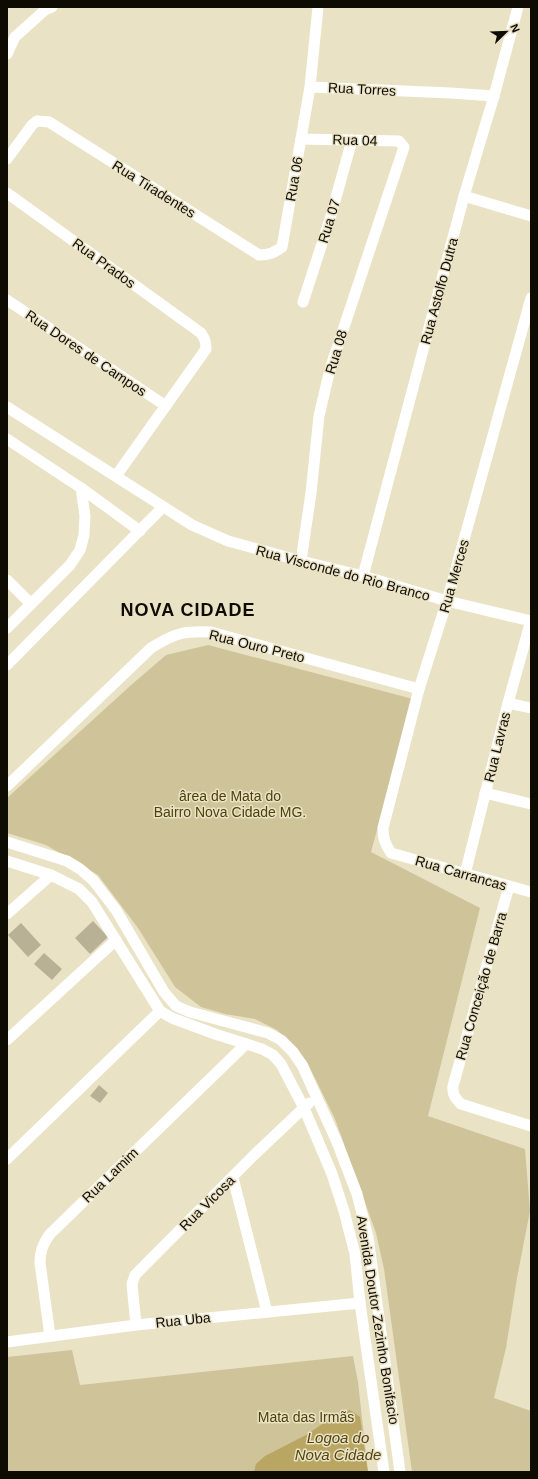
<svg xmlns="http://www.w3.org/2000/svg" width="538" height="1479" font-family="Arial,sans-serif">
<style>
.green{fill:#cfc499}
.water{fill:#b9a663}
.building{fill:#b9b196}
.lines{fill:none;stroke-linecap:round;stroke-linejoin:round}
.street{stroke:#fff;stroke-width:11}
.labels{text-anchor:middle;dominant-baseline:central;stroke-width:3;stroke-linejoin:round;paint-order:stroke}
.street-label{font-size:14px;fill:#0e0b03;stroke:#eae2c5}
.park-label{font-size:14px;fill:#4d3f08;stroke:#eae2c5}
.water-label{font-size:15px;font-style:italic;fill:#534510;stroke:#eae2c5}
.district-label{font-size:18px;font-weight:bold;letter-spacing:1px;fill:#0e0b03;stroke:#eae2c5}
</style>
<rect width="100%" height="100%" fill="#eae2c5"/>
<!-- green -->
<g class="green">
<path d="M208 645 413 699 371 852 480 908 428 1116 525 1149 530 1211 517 1278 506 1348 494 1398 531 1411V1472H412L384 1269 376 1233 335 1119 307 1062 289 1041 277 1030 255 1019 225 1014 201 1007 175 987 138 928 98 875 46 845 7 833V798L130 686 166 655Z"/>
<path d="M72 1350 80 1385 353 1356 358 1382 368 1472H7V1357Z"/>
</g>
<!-- water -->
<path class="water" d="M350 1410 360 1417 368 1472H254L256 1464 265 1456 306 1435 337 1414Z"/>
<!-- building -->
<g class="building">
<path d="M93 921 108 937 90 954 75 938Z"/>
<path d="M21 923 41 945 28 957 8 935Z"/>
<path d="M44 953 62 969 52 980 34 964Z"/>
<path d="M99 1085 108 1093 100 1103 90 1096Z"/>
</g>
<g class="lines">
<!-- street -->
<g class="street">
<path d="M7 54 15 37 45 10 52 7"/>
<path d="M310 87 451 93 494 96"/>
<path d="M301 139 399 141 404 147 330 369 319 416 311 493 301 561"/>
<path d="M7 159 32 125 37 121 49 122 259 255C269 255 274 253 282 247L310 87 318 7"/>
<path d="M7 193 201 333C205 339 206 342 206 349L116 476"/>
<path d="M464 196 531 216"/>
<path d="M531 298 447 601 419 689 383 828C383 838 385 844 391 853L531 892"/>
<path d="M7 300 166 406"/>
<path d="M303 302 330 219 352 140"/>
<path d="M7 407 192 525 228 541 301 561 363 576 447 601 531 621"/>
<path d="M7 439 81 488 140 531"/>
<path d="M363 576 464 196 494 96 518 7"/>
<path d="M7 580 31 604"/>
<path d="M7 628 70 565 80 550 84 535 85 516 81 488"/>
<path d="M7 665 163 507"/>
<path d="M508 703 531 708"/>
<path d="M7 786 151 648C175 633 183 631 211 632L419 689"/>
<path d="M485 793 531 804"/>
<path d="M7 842 67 861 80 869 93 880 116 910 164 992 176 1006 190 1012 268 1033 281 1040 293 1052 302 1065 337 1142 357 1194 368 1237 400 1472"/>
<path d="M7 861 51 875 79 889 92 902 160 1011 172 1018 215 1034 262 1049 273 1055 281 1064 304 1108 332 1174 344 1211 355 1254 360 1303 384 1472"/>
<path d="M465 874 508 703 531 620"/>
<path d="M509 886 453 1086C452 1094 455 1098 461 1104L531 1126"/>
<path d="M7 914 51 875"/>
<path d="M7 1040 116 940"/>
<path d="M7 1159 160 1011"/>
<path d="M233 1178 267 1312"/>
<path d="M136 1325 132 1284 135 1275 255 1154 309 1103"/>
<path d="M50 1336 40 1263C40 1251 43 1244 50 1234L246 1044"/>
<path d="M7 1342 136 1325 360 1303"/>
</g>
</g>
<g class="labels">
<!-- street labels -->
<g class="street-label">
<text transform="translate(362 89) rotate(3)">Rua Torres</text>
<text transform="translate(355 140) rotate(2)">Rua 04</text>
<text transform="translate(294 179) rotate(-80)">Rua 06</text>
<text transform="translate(154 189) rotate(32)">Rua Tiradentes</text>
<text transform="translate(329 221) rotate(-73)">Rua 07</text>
<text transform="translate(104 263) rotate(36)">Rua Prados</text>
<text transform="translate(439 291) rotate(-75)">Rua Astolfo Dutra</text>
<text transform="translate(336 352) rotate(-73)">Rua 08</text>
<text transform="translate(86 353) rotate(34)">Rua Dores de Campos</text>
<text transform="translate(343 573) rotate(15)">Rua Visconde do Rio Branco</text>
<text transform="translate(454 576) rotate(-74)">Rua Merces</text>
<text transform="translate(257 646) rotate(14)">Rua Ouro Preto</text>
<text transform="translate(497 747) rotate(-76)">Rua Lavras</text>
<text transform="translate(461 873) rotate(16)">Rua Carrancas</text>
<text transform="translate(481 986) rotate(-74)">Rua Conceição de Barra</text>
<text transform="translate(110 1175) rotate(-44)">Rua Lamim</text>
<text transform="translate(207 1203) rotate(-45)">Rua Vicosa</text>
<text transform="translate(183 1320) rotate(-6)">Rua Uba</text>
<text transform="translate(378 1320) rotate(81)">Avenida Doutor Zezinho Bonifacio</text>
</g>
<!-- park labels -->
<g class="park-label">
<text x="230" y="796">ârea de Mata do<tspan x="230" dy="16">Bairro Nova Cidade MG.</tspan></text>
<text x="306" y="1417">Mata das Irmãs</text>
</g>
<!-- water labels -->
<g class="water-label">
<text x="338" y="1437">Logoa do<tspan x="338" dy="17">Nova Cidade</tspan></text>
</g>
<!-- district labels -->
<g class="district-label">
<text x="188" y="610">NOVA CIDADE</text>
</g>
</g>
<!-- border -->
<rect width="538" height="1479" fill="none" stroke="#0e0b03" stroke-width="16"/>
<!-- north arrow -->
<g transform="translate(506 32) rotate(67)" stroke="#eae2c5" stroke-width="3" paint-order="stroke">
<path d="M0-3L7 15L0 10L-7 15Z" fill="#0e0b03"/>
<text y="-6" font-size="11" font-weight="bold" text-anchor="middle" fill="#0e0b03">N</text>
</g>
</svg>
